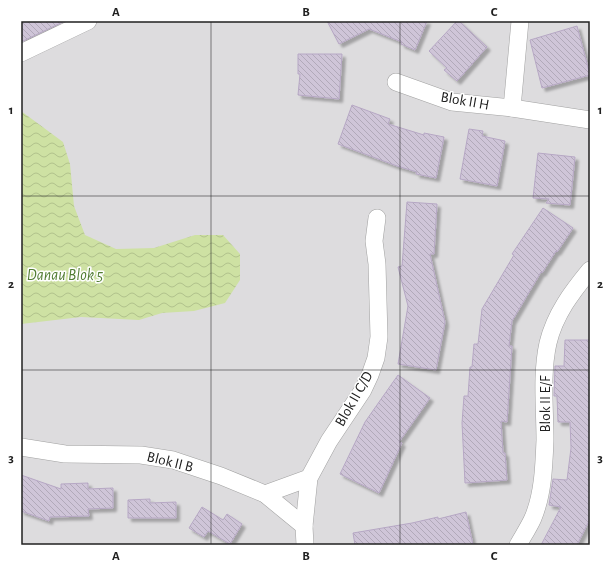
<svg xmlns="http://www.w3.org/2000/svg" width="611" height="566" font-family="'Alegreya Sans',sans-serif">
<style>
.residential{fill:#dddcde}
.water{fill:url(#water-waves)}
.building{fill:url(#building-back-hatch);stroke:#b6a7c4;filter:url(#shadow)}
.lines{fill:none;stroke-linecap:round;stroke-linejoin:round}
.minor-casing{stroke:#a1a1a1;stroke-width:18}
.minor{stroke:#fff;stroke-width:17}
.grid{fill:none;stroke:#202020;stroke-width:1;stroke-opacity:0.55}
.labels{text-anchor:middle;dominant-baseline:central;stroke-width:3;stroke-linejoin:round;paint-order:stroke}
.street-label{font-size:15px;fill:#202020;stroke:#fff}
.water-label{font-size:16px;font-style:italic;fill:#517c33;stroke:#fff}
.neatline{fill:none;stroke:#202020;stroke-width:1.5}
.grid-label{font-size:13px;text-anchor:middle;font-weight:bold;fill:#202020}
</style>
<defs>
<pattern id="water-waves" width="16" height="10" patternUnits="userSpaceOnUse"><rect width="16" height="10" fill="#cee1a3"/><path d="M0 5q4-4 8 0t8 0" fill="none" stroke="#b1c18c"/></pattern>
<pattern id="building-back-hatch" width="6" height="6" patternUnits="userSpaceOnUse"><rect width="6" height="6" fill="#cfc5d8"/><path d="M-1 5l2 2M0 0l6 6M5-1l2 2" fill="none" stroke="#b1a9b9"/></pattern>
<filter id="shadow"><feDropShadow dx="3.5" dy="3.5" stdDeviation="1" flood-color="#0004"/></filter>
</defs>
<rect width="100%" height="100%" fill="#eee5f1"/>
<!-- residential -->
<rect class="residential" x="21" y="21" width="569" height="524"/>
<!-- water -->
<path class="water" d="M21 111 63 142 70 164 74 206 85 235 116 249 154 248 195 235H223L240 254V280L225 303 194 311 162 313 139 320 81 317 21 324Z"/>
<!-- building -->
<g class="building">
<path d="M21 21H65L21 42Z"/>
<path d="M327 21H427L415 50 401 44 402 42 369 29 339 44Z"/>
<path d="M457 21H459L487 47 457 81 444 70 447 68 429 51Z"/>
<path d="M577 26 590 75 542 88 530 40Z"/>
<path d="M298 54H342L339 99 298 95 300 74H298Z"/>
<path d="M352 105 390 119 388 124 424 135V133L444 137 436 178 416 174 417 172 397 166 338 144Z"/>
<path d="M469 129 483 131 482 136 505 141 497 186 460 179Z"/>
<path d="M538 153 575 157 570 205 546 203 549 199 533 198Z"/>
<path d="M407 202 437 204 434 254H430L445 322 436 370 398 364 408 306 398 267 402 266Z"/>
<path d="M543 208 573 228 557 252 556 251 542 273 541 272 512 321 509 346H512L507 422 501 421 503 453H505L507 480 465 483 462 423 464 396H468L470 367H472L474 344H478L482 309 514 255 512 254Z"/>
<path d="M565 340H590V519L577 545H541L561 507 549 505 553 479 567 480 571 448 570 422H558L557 396H554L555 366H564Z"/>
<path d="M398 375 430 398 399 442 402 443 379 493 340 474 365 422Z"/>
<path d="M21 475 61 489V484L88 483V489L113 488V508L88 509 89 516 50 517 49 521 21 511Z"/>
<path d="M150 499V503L176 502V518H128V500Z"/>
<path d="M202 507 223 520 227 514 242 524 230 544 208 531 204 537 189 528Z"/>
<path d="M466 512 473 545H355L353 533 412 523 438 517V519Z"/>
</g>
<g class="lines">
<!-- minor casing -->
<g class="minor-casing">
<g id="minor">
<path d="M21 53 88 21"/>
<path d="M396 82 452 102 512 108 590 120"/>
<path d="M512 108 520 21"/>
<path d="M21 447 65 454 141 455 173 460 221 476 265 494 304 526"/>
<path d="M265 494 309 478"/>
<path d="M305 545 304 526 309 478 329 441 363 390 370 375 376 358 379 337 377 264 374 241 377 218"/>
<path d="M518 545C523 536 529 527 533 518 543 494 544 466 545 440 545 408 541 375 548 343 555 314 572 292 590 270"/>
</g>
</g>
<!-- minor -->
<use href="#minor" class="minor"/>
</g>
<!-- grid -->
<path class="grid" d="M211 21V545M400 21V545M21 196H590M21 370H590"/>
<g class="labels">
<!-- street labels -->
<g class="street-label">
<text transform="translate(465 101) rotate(10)">Blok II H</text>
<text transform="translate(354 399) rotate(-60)">Blok II C/D</text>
<text transform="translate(545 404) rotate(-90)">Blok II E/F</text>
<text transform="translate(170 462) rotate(14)">Blok II B</text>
</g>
<!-- water labels -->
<g class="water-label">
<text x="65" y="275">Danau Blok 5</text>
</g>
</g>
<!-- border -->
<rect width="611" height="566" fill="none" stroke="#ffffff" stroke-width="44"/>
<rect x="22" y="22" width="567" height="522" class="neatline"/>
<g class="grid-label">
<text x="116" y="16">A</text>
<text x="306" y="16">B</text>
<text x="494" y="16">C</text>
<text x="11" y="114">1</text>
<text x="600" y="114">1</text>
<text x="11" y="288">2</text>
<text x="600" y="288">2</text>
<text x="11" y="462">3</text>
<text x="600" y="462">3</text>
<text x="116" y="560">A</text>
<text x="306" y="560">B</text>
<text x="494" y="560">C</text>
</g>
</svg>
